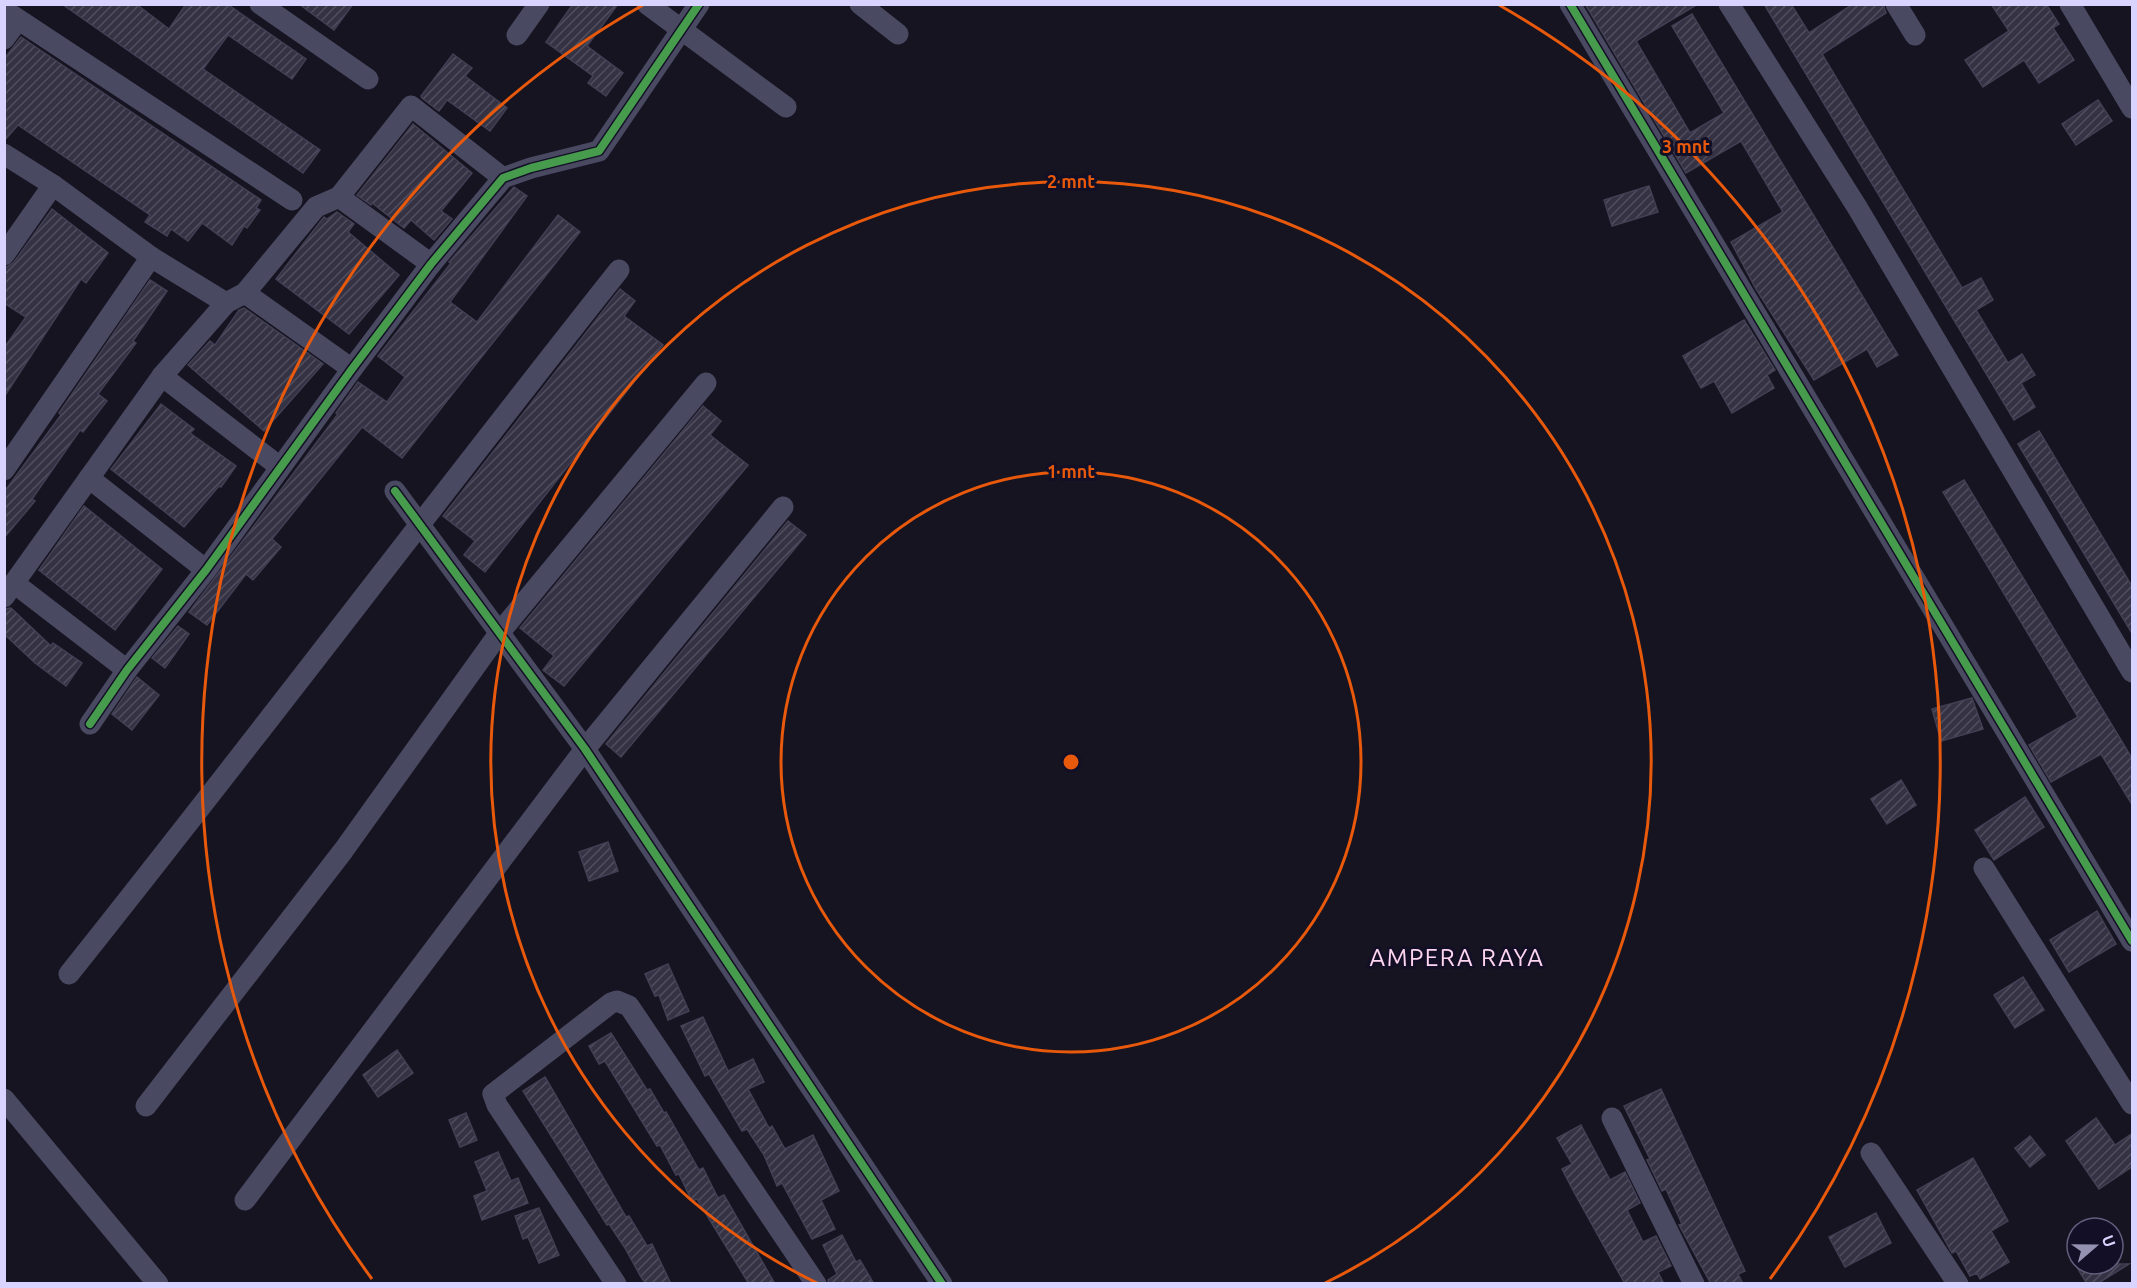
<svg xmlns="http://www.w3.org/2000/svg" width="2137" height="1288" font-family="Ubuntu,sans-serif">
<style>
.building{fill:url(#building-hatch);stroke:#433f54;stroke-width:1.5}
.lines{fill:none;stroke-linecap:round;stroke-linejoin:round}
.minor{stroke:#4a4962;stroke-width:21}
.cycleway-casing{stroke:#130f26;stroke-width:11}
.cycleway{stroke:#469c4c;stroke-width:8}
.ring{fill:none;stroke:#e8590c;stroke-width:3}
.labels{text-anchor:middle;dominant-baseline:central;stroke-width:6;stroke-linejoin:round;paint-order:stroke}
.quarter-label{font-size:24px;letter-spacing:1.5px;fill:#ffd6f0;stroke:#130f26}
.centre{fill:#e8590c;stroke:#130f26;stroke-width:3}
.ring-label{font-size:18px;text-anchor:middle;font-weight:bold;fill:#e8590c;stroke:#130f26;stroke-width:6;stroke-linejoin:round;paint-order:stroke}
</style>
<defs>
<pattern id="building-hatch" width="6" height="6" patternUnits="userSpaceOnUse" patternTransform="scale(1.5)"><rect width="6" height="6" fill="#343243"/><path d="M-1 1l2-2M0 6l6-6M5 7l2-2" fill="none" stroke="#514f5f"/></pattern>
</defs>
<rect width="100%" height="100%" fill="#161421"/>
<!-- building -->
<g class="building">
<path d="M62 4H136L169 29 186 4H227L306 59 292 79 228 35 203 69 320 150 303 173Z"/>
<path d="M299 4H353L334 30Z"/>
<path d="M573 4H618L587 46 623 73 606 96 588 83 593 76 546 42Z"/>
<path d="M1585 4H1698L1636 41 1690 133 1724 113 1672 26 1692 14 1898 355 1877 367 1867 349 1814 380 1756 289 1731 242 1783 212 1741 141 1686 173Z"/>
<path d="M1764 4H1791L1809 33 1853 4H1883L1886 13 1822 54 1962 288 1981 278 1993 300 1976 310 2008 363 2022 354 2035 375 2021 383 2035 407 2014 420Z"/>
<path d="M1991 4H2046L2059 24 2053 28 2074 60 2039 83 2024 60 1983 87 1965 60 2009 31Z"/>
<path d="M21 37 261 200 256 208 260 210 247 228 244 226 232 245 202 223 188 241 171 229 167 236 145 222 150 215 18 125 4 141V59Z"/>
<path d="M453 54 472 68 465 76 507 108 490 131 447 100 439 111 422 98 421 96Z"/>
<path d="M2098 100 2112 121 2076 145 2062 124Z"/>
<path d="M413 124 472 173 441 211 452 219 434 240 411 220 404 228 372 203 371 205 357 195Z"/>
<path d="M1649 186 1658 212 1612 226 1604 200Z"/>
<path d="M514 187 527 196 450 302 477 322 558 215 580 232 402 458 362 427 272 539 281 547 253 580 246 574 207 625 189 612 338 414 336 413 358 382 387 402 405 377 378 356 451 263 449 262Z"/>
<path d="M52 209 108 253 86 283 81 279 4 397V348L26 317 4 303V269L14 262Z"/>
<path d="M337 212 354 224 348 232 399 275 349 334 276 279 324 217 327 219Z"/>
<path d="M150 280 167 291 133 341 136 343 98 394 107 401 83 432 80 430 32 499 35 501 4 538V492L61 415 59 413Z"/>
<path d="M620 289 635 301 624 316 663 345 485 572 464 555 475 541 443 516Z"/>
<path d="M244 308 323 364 264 431 188 365 210 341 215 345 239 310Z"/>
<path d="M1744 320 1775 370 1767 375 1774 388 1732 413 1714 381 1701 388 1683 356Z"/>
<path d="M161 404 194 429 190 433 236 466 221 487 219 486 184 527 111 469Z"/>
<path d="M703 406 721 421 710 435 748 465 564 686 543 670 554 656 520 628Z"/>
<path d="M2039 431 2133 588V635L2018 444Z"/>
<path d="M1964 480 2133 760V806L2101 754 2051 782 2029 745 2078 717 1943 492Z"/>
<path d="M84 506 162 569 115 630 39 570Z"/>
<path d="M788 521 806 535 621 757 606 744Z"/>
<path d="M11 608 51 646 53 643 82 663 66 686 35 663 4 634V609Z"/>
<path d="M178 626 189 634 165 668 152 658Z"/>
<path d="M137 677 159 695 132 730 112 714Z"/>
<path d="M1972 698 1983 729 1941 741 1932 709Z"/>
<path d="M1901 780 1916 805 1887 824 1871 799Z"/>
<path d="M2025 797 2044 827 1994 860 1975 830Z"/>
<path d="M608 842 618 871 589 881 579 852Z"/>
<path d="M2097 911 2116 944 2069 972 2050 940Z"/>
<path d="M668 964 689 1011 668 1020 659 995 655 996 645 974Z"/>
<path d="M2023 977 2044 1010 2015 1028 1994 995Z"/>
<path d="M703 1017 728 1071 753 1059 764 1082 748 1089 769 1128 772 1126 785 1149 813 1135 839 1191 821 1200 835 1229 812 1239 782 1183 777 1186 764 1155 747 1129 742 1131 709 1074 705 1076 681 1026Z"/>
<path d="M611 1033 647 1090 650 1089 664 1113 666 1112 699 1170 703 1168 718 1198 724 1195 775 1284H749L697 1199 692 1201 679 1174 676 1175 660 1145 657 1146 605 1061 599 1064 589 1046Z"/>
<path d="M397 1050 413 1073 378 1097 363 1075Z"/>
<path d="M545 1077 626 1217 629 1216 647 1246 652 1244 671 1284H646L641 1277 625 1248 609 1224 607 1225 523 1091Z"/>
<path d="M1661 1089 1745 1271 1738 1274 1743 1284H1711L1679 1225 1682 1224 1666 1189 1662 1191 1647 1160 1650 1159 1624 1106Z"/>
<path d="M466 1113 477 1140 460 1147 449 1120Z"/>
<path d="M2096 1118 2115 1145 2133 1133V1166L2099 1189 2066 1141Z"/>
<path d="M1581 1125 1610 1180 1625 1172 1640 1203 1627 1210 1643 1242 1656 1236 1671 1266 1658 1272 1664 1284H1625L1575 1194 1562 1169 1572 1164 1557 1138Z"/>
<path d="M2030 1136 2045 1155 2030 1167 2015 1148Z"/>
<path d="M498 1152 511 1181 518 1178 528 1203 482 1220 474 1196 487 1191 475 1162Z"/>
<path d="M1973 1158 2008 1221 1991 1231 2009 1262 1980 1279 1977 1273 1970 1276 1956 1251 1952 1253 1917 1190Z"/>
<path d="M539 1208 559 1255 539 1263 528 1237 523 1239 515 1216Z"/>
<path d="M1876 1213 1891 1243 1845 1267 1829 1237Z"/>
<path d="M842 1235 856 1262 860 1260 874 1284H829L828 1280 837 1274 823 1245Z"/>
<path d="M2075 1264H2129L2097 1284H2087Z"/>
</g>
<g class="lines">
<!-- minor -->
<g class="minor">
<path d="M260 4 368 79"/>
<path d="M647 4 786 107"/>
<path d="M860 4 898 34"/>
<path d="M1570 4 2132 941"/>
<path d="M1729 4 1857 207 2132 672"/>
<path d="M1896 4 1915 35"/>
<path d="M2070 4 2132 108"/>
<path d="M4 10 292 200"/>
<path d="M517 35 539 4"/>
<path d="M4 39 18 20"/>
<path d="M4 154 53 185 151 257 226 303"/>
<path d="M339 197 431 264"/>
<path d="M4 255 53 185"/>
<path d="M245 293 352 369"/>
<path d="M162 376 280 467"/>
<path d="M4 470 151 257"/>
<path d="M89 478 206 570"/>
<path d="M395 491 585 749 942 1284"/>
<path d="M14 583 127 670"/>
<path d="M4 597 162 376 226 303 245 293 316 207 339 197 411 106 503 178"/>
<path d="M90 724 127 670 206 570 352 369 431 264 503 178 531 168 599 151 699 4"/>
<path d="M1984 868 2132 1104"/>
<path d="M69 974C255 741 434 503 619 270"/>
<path d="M4 1099 158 1284"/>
<path d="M146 1106 343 851 500 632 706 383"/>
<path d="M1612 1118 1694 1284"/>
<path d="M1871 1153 1958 1284"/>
<path d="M245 1200 585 749 783 507"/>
<path d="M616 1284 497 1105 493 1094 611 1003 617 1001 629 1006 816 1284"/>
</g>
<!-- cycleway casing -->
<g class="cycleway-casing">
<g id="cycleway">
<path d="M1570 4 2132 941"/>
<path d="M395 491 585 749 942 1284"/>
<path d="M90 724 127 670 206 570 352 369 431 264 503 178 531 168 599 151 699 4"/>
</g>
</g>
<!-- cycleway -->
<use href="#cycleway" class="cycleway"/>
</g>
<!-- distance rings -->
<g class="ring">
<circle cx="1071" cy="762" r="290"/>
<path d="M817 1283A580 580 0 1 1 1325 1283"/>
<path d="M372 1279A870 870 0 0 1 643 5M1499 5A870 870 0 0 1 1770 1279"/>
</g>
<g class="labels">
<!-- quarter labels -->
<g class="quarter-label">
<text x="1457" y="957">AMPERA RAYA</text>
</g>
</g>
<circle cx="1071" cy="762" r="9" class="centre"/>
<g class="ring-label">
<text x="1686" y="153">3 mnt</text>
<text x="1071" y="188">2 mnt</text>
<text x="1071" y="478">1 mnt</text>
</g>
<!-- border -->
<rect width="2137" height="1288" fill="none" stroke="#d9d4ff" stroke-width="12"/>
<!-- north arrow -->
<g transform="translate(2095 1246) rotate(70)"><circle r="28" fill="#130f26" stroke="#625e7d" stroke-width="1.5"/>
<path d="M0-4.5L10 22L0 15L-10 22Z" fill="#9591b1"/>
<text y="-9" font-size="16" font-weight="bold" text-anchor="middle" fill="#d9d4ff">U</text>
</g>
</svg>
